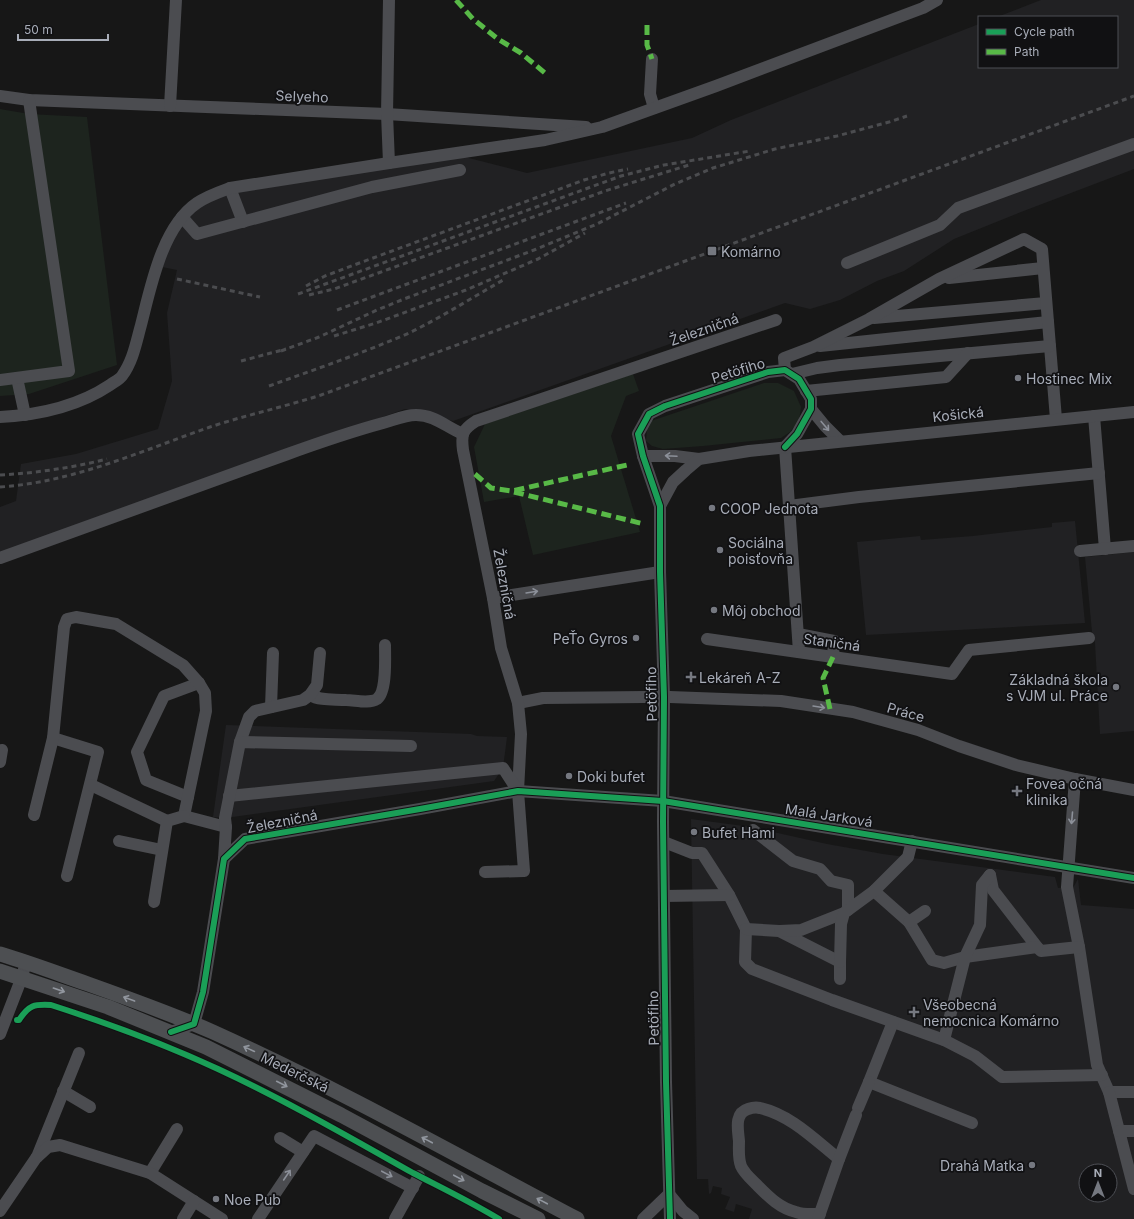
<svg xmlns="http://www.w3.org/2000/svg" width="1134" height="1219" font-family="Inter,sans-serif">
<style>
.built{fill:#212123;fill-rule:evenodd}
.green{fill:#1d241e}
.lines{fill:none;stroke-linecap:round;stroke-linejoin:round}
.minor{stroke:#4b4c50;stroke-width:12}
.major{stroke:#4d4f52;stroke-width:15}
.rail{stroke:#4b4c4f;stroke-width:3;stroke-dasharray:5 4;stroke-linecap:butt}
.quiet{stroke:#58b947;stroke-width:5;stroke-dasharray:10 5;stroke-linecap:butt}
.cycleway-casing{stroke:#111113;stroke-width:8}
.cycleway{stroke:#1a9f57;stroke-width:6}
.oneway{stroke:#8c9099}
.oneway2{stroke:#91969e}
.poi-dot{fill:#757880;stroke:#111113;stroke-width:1.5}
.labels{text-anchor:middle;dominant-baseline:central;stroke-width:3.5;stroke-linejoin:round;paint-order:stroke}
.street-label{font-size:14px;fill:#a8adb8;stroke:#111113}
.poi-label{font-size:14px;fill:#a8adb8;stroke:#111113;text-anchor:start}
</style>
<rect width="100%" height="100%" fill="#171717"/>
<!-- built -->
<g class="built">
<path d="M1041 0H1134V169L1021 212 954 239 904 271 877 281 840 300 810 309 785 303 453 421 405 409 0 553V507L16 501 21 464 76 454 158 429 172 381 167 313 177 270 162 267 169 241 195 209 221 193 461 156 527 173 692 138 731 120 979 24V67H1117V17H997Z"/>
<path d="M1075 521 1085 623 866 635 857 542 920 536 921 540 973 536 1052 527V523Z"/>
<path d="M1134 552V731L1100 734 1095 643 1092 632 1085 557Z"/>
<path d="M226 725 471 734 477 736 507 737 503 768 494 781 225 818 213 817Z"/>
<path d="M691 819 751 827 827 844 883 854 1055 877 1058 888 1074 886 1078 879 1081 905 1134 909V1219H749L752 1209 736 1204 734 1212 725 1209 730 1197 721 1194 722 1188 713 1186 711 1193 709 1194 708 1179H697ZM1086 1171H1110V1195H1086Z"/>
</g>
<!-- green -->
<g class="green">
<path d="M0 109 29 114 87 117 117 365 29 394 0 396Z"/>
<path d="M633 374 639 391 626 396 611 436 640 532 533 555 519 496 484 502 474 447 485 424Z"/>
<path d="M764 383H778L794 391 801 407 799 421 790 432 781 438 703 446 663 449 652 446 646 441 647 429 651 421Z"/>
</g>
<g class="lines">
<!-- minor -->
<g class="minor">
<path d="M652 59 650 94 654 108"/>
<path d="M0 96 29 100 387 114 586 127"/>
<path d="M170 106 176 0"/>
<path d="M389 163 387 114 389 0"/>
<path d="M230 188 243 222"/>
<path d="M182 217 197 234 372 187 460 170"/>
<path d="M847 263 940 225 958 208 1134 144"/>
<path d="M949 278 1043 268"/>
<path d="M874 318 1046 303"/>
<path d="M820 346 1048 322"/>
<path d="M785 370 784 358 813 347 869 319 939 279 1024 239 1042 249 1056 419"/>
<path d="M792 374 817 368 840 365 1050 346"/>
<path d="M17 378 25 415"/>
<path d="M0 380 69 371 29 100"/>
<path d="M806 391 946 377 968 353"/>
<path d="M811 409 825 426 840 441"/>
<path d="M1094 416 1105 549"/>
<path d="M0 417C39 415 77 407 110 385 114 382 119 380 122 376 133 361 136 343 141 325 151 286 162 227 197 203 207 196 219 192 230 188L389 163 545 140 602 127 716 86 923 8 937 0"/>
<path d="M785 447 799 652"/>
<path d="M643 456H675L699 459"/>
<path d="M660 506 673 482 686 470 699 459 749 451 1134 412"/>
<path d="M789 506 859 497 1099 473"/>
<path d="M1080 551 1134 546"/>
<path d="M0 558C95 523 190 489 285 455 318 443 350 432 383 423 394 420 405 415 416 415 435 415 446 427 463 434"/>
<path d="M493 598 660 572"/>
<path d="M798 634 834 641 833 657"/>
<path d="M707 639 952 674 969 650 1089 638"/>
<path d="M310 695C320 701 334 699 346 700 355 700 369 704 377 699 387 692 385 657 385 645"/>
<path d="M518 703 543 698 645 697H670L781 701 853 712 918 730 959 746 1016 765 1075 779 1134 790"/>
<path d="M271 707 273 653"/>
<path d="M53 738 98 752 67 876"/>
<path d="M240 742 249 717 255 711 303 700 310 695 317 685 320 653"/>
<path d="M0 762 2 750"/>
<path d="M1075 779 1067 887 1079 947 1097 1065 1109 1092H1134"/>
<path d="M91 785 167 821"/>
<path d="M518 791 521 734 518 703 501 648 493 598 463 450C461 434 462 430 476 421L776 320"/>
<path d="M229 796 503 768 518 791 524 871 485 872"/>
<path d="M188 797 146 780 137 752 164 696 199 683"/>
<path d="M34 815 53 738 64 627 67 619 76 617 116 624 183 665 199 683 205 693 206 711 184 816 226 827"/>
<path d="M753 830 793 861 820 869 831 881 848 885V910"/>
<path d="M119 841 162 850"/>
<path d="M664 842 692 853H702L729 895 746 929 745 962 752 969 832 1000 944 1040 975 1056 1002 1077 1102 1075"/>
<path d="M224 859 226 827 225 818 240 742 411 746"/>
<path d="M990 875 993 890 1037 947 1041 951 1079 947"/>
<path d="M874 891 909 922 932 960 944 963 965 957 1037 947"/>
<path d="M664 896 729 895"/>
<path d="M154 902 167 821 184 816"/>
<path d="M909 922 925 911"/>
<path d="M746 929 779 931 840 962V979"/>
<path d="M780 931 801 930 844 913"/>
<path d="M840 962 841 924 844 913 874 891 908 857 912 841"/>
<path d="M893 1022 869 1082 972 1123"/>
<path d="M171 1032 194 1024 203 992 224 859 245 839 420 809 518 791 663 801 1134 878"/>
<path d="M0 1034 22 977 26 962"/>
<path d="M944 1040 965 957 980 925 982 885 990 875"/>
<path d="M63 1091 90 1107"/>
<path d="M1109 1092 1134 1189"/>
<path d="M858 1108 869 1082"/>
<path d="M1119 1131H1134"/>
<path d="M280 1138 303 1152"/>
<path d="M37 1157 79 1053"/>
<path d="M150 1173 177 1129"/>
<path d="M669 1194 683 1211 693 1219"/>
<path d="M0 1211 36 1158 48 1147 60 1145 150 1173 222 1219"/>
<path d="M820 1214C812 1214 803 1215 796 1212 779 1208 768 1196 756 1184 751 1179 744 1173 741 1166 738 1158 739 1149 739 1141 738 1130 734 1113 748 1109 751 1108 755 1107 760 1108 791 1115 815 1140 839 1159"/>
<path d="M183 1219 194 1201"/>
<path d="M258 1219 314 1136 413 1188"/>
<path d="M395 1219 419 1176"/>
<path d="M643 1219 669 1194"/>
<path d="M670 1219 666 1082 663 822 664 697 660 572V506L643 456 638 434 649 414 665 406 768 372 785 370 799 379 811 399V409L797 434 785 447"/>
<path d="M818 1219 839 1159 856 1115"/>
</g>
<!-- major -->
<g class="major">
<path d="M0 954C30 963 59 974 88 984 130 999 172 1014 213 1032 337 1088 456 1155 577 1219"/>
<path d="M0 971 108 1007 206 1047 341 1115 482 1191 538 1219"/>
</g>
<!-- rail -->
<g class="rail">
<path d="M177 279 260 297"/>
<path d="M306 286 325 276 346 268 584 180 609 173 628 169"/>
<path d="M298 294 621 176 664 165 750 151"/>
<path d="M309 295 334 289 605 191 689 165"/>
<path d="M337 310 626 203"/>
<path d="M334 336 376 323 466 290 538 259 585 233"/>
<path d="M281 351 319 337 377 310 404 299 534 250 597 224 675 184 713 168 775 149 837 136 889 122 907 116"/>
<path d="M241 361 286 349"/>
<path d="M269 386C316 369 363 353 409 333 442 317 473 297 505 279"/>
<path d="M0 475C36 473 71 468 107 459"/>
<path d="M0 487C74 482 141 451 210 427 246 415 284 407 321 395L1134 96"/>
</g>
<!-- quiet -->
<g class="quiet">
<path d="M456 0 473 19 498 39 521 53 545 73"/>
<path d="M647 25V45L652 59"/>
<path d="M475 474 491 488 512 491 627 465"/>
<path d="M514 492 644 524"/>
<path d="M830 709 823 678 833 657"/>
</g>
<!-- cycleway casing -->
<g class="cycleway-casing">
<g id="cycleway">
<path d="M17 1020H19C29 1005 34 1004 51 1005 107 1023 164 1044 218 1069 285 1100 349 1137 413 1173 442 1188 471 1202 499 1219"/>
<path d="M171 1032 194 1024 203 992 224 859 245 839 420 809 518 791 663 801 1134 878"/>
<path d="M670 1219 666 1082 663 822 664 697 660 572V506L643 456 638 434 649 414 665 406 768 372 785 370 799 379 811 399V409L797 434 785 447"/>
</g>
</g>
<!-- cycleway -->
<use href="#cycleway" class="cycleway"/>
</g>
<!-- one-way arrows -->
<defs><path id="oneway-shaft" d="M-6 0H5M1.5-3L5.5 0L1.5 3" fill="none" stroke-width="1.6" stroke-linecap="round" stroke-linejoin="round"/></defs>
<g class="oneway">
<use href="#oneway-shaft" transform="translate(825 426) rotate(50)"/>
<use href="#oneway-shaft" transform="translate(671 456) rotate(-177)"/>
<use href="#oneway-shaft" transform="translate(532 592) rotate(-9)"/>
<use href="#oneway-shaft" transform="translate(819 707) rotate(9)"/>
<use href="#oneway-shaft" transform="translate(1072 818) rotate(95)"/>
<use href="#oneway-shaft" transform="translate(387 1174) rotate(28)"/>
<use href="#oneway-shaft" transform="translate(287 1175) rotate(-56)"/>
</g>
<g class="oneway2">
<use href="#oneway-shaft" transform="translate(59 990) rotate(19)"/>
<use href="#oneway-shaft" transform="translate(129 999) rotate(-160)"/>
<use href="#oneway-shaft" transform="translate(249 1049) rotate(-155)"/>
<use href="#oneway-shaft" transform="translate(282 1084) rotate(27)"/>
<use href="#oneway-shaft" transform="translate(427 1140) rotate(-152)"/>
<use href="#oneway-shaft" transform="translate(459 1178) rotate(28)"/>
<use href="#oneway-shaft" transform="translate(542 1201) rotate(-152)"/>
</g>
<!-- markers -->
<g class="poi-dot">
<rect x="707" y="246" width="10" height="10" rx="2"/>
<circle cx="1018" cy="378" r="4"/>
<circle cx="712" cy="508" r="4"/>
<circle cx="720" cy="550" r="4"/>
<circle cx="714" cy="610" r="4"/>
<circle cx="636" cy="638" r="4"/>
<path d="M689 671h4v4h4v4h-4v4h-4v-4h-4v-4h4z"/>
<circle cx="1116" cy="687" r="4"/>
<circle cx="569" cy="776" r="4"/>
<path d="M1015 785h4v4h4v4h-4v4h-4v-4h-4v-4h4z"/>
<circle cx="694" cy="832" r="4"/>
<path d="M912 1006h4v4h4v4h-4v4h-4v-4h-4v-4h4z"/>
<circle cx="1032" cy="1165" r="4"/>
<circle cx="216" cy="1199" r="4"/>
</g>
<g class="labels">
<!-- street labels -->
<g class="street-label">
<text transform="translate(302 96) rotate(2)">Selyeho</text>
<text transform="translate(704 329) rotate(-19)">Železničná</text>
<text transform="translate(738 370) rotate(-17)">Petöfiho</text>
<text transform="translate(958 414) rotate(-6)">Košická</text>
<text transform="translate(505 584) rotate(80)">Železničná</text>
<text transform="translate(832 642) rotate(8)">Staničná</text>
<text transform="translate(651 694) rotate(-91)">Petöfiho</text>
<text transform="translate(906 712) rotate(16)">Práce</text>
<text transform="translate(829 815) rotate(9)">Malá Jarková</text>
<text transform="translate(282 821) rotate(-11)">Železničná</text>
<text transform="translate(653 1018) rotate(-91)">Petöfiho</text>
<text transform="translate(295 1072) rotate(26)">Mederčská</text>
</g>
<!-- poi labels -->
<g class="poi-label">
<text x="721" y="251">Komárno</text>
<text x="1026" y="378">Hostinec Mix</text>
<text x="720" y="508">COOP Jednota</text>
<text x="728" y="542">Sociálna<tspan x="728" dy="16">poisťovňa</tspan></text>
<text x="722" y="610">Môj obchod</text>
<text x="628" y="638" text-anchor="end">PeŤo Gyros</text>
<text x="699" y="677">Lekáreň A-Z</text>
<text x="1108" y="679" text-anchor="end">Základná škola<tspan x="1108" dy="16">s VJM ul. Práce</tspan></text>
<text x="577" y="776">Doki bufet</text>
<text x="1026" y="783">Fovea očná<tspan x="1026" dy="16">klinika</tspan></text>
<text x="702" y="832">Bufet Hami</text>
<text x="923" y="1004">Všeobecná<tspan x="923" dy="16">nemocnica Komárno</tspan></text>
<text x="1024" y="1165" text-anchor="end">Drahá Matka</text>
<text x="224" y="1199">Noe Pub</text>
</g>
</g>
<!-- legend -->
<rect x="978" y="16" width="140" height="52" fill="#111113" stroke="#4d4f55"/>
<rect x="986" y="29" width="20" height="6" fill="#1a9f57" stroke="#4d4f55"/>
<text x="1014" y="36" font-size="12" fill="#a8adb8">Cycle path</text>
<rect x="986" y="49" width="20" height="6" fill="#58b947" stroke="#4d4f55"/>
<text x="1014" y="56" font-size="12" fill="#a8adb8">Path</text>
<!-- north arrow -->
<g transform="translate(1098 1183)"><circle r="19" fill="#111113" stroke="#4d4f55"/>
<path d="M0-3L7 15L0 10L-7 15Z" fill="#757880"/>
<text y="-6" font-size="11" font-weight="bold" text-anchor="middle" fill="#a8adb8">N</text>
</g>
<!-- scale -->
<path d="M18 34v6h90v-6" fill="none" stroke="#a8adb8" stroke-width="2"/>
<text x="24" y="34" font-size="12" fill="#a8adb8" stroke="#111113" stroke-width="3" paint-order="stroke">50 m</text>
</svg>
